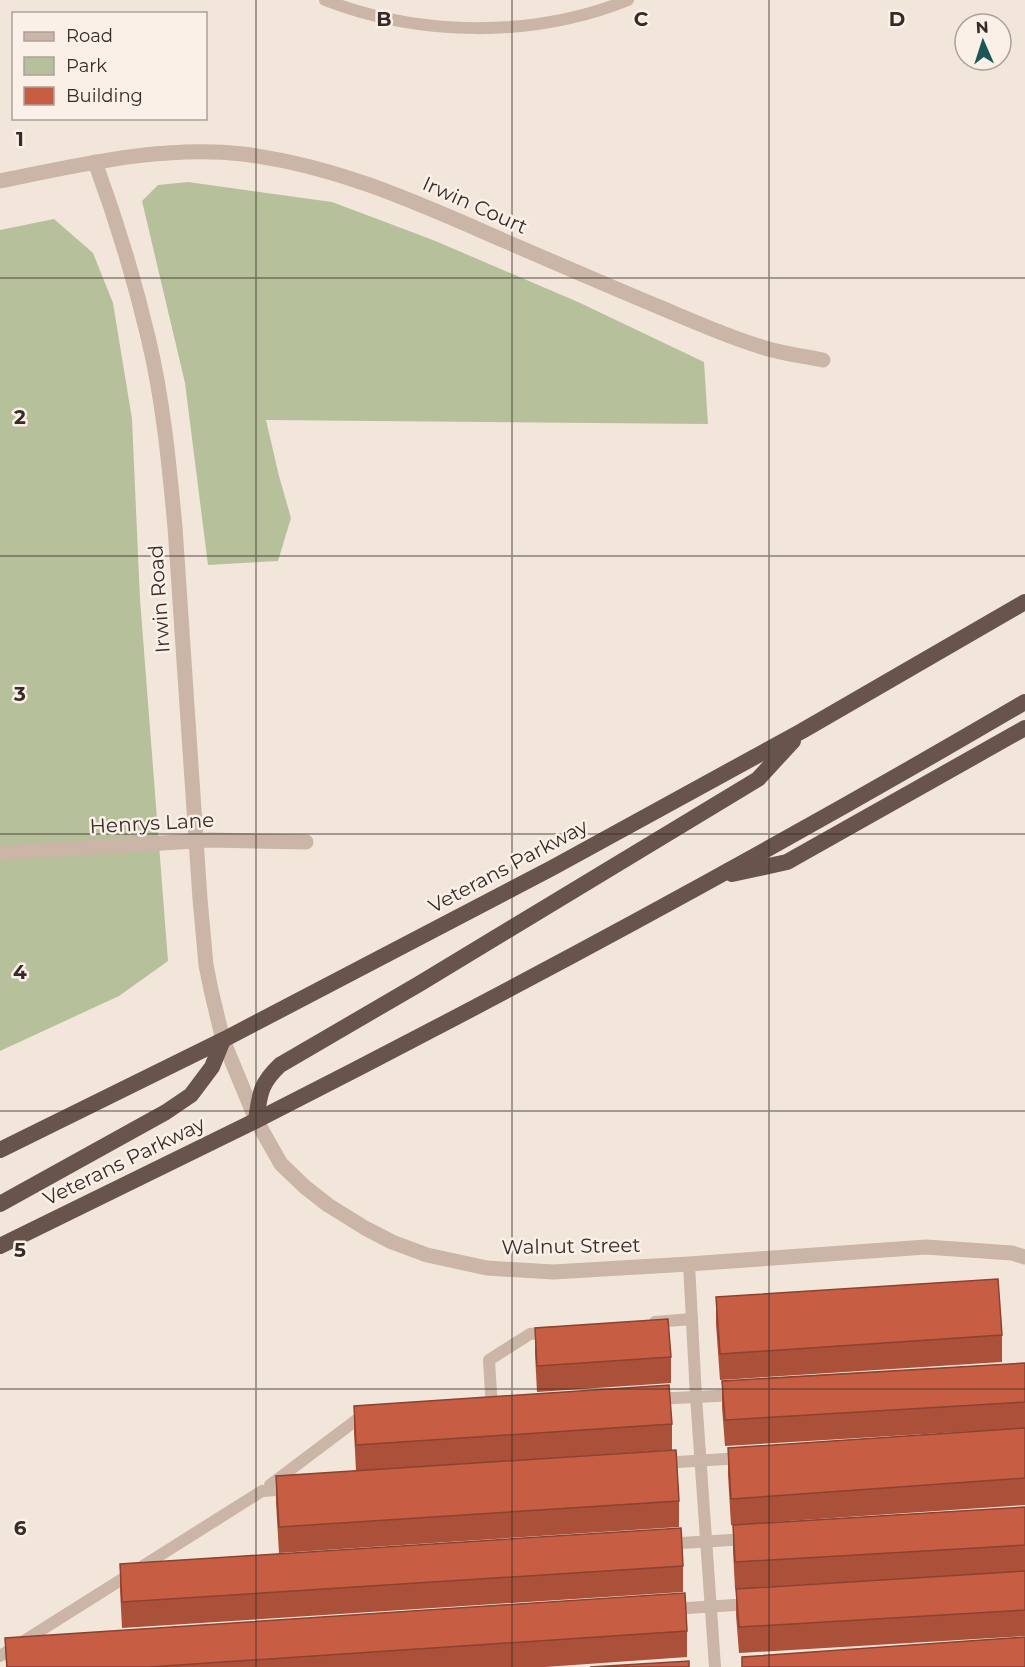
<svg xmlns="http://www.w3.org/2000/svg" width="1025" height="1667" font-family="Montserrat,sans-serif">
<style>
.green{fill:#b6c19b}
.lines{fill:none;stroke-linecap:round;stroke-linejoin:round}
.service{stroke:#cab5a7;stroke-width:12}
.minor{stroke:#cab5a7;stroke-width:15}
.trunk{stroke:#68544b;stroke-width:16}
.wall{fill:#ab513a}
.building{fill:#c75e44;stroke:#8b4230;stroke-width:1.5}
.grid{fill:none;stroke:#362b27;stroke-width:1.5;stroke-opacity:0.55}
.labels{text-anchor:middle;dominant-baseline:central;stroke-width:5;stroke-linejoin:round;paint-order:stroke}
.street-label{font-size:20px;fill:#362b27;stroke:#faf0e7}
.grid-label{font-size:20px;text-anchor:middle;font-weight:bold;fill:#362b27;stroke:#faf0e7;stroke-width:5;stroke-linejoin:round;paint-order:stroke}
</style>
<rect width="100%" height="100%" fill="#f2e6db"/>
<!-- green -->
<g class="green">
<path d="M188 182 332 202 433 240 578 302 704 362 708 424 266 420 279 476 291 518 278 561 208 565 185 383 142 201 158 185Z"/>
<path d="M54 219 93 253 113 303 132 419 140 599 168 961 119 996 0 1051V230Z"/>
</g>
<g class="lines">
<!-- service -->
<g class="service">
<path d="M325 0C420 37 534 38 628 0"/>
<path d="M689 1264 696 1397 715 1667"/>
<path d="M655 1322 692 1319"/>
<path d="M655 1399 736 1395"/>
<path d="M492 1410 489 1360 530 1334 551 1332"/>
<path d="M661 1463 742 1458"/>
<path d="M270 1485 359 1418 368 1417"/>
<path d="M665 1544 747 1539"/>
<path d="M672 1609 750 1604"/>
<path d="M0 1656 262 1491 290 1489"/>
</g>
<!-- minor -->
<g class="minor">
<path d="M95 162C116 219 134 278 148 337 163 399 169 463 175 527L200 899 206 965 211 990 223 1040 256 1120 281 1164 305 1187 328 1205 365 1228 392 1242 427 1255 487 1268 553 1272 689 1264 926 1247 1012 1253 1025 1257"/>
<path d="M0 181C79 165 161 145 243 154 338 166 418 203 505 241 558 264 611 287 664 309 697 323 731 338 765 348 784 354 804 356 823 360"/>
<path d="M0 853 211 840 306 842"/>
</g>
<!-- trunk -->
<g class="trunk">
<path d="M732 874 787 862 1025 728"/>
<path d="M256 1120C260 1093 260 1084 280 1065L419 984 758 779 793 741"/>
<path d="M0 1150 223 1040 552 868 802 731 1025 602"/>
<path d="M0 1204 166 1112 191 1095 212 1067 223 1040"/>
<path d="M0 1246C85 1204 172 1162 257 1120 517 988 774 849 1025 702"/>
</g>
</g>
<!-- wall -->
<g class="wall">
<path d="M716 1297 1002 1335V1362L720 1380 716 1324Z"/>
<path d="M535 1328 671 1357V1383L537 1392 535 1354Z"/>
<path d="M1025 1363V1505L758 1523 1025 1507V1636L739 1653 736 1615V1589L880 1580 735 1589 733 1551V1525H731L728 1475V1448L976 1431 725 1446 722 1407V1381Z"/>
<path d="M354 1406 672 1424V1450L356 1471 354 1432Z"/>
<path d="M276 1476 679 1501V1527L279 1553 276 1503Z"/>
<path d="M120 1564 683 1566V1592L122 1628 120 1590Z"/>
<path d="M687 1631V1657L545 1667H6L5 1638Z"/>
</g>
<!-- building -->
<g class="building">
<path d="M998 1279 1002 1335 720 1354 716 1297Z"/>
<path d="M668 1319 671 1357 537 1366 535 1328Z"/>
<path d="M1025 1363V1402L725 1420 722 1381Z"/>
<path d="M669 1385 672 1424 356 1445 354 1406Z"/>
<path d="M1025 1428V1478L731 1499 728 1448Z"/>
<path d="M676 1450 679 1501 279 1527 276 1476Z"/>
<path d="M1025 1507V1545L735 1562 733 1525Z"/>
<path d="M681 1528 683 1566 122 1602 120 1564Z"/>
<path d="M1025 1571V1610L739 1627 736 1589Z"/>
<path d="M685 1593 687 1631 149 1667H7L5 1638Z"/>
<path d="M1025 1637V1667H742V1657Z"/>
<path d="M689 1661V1667H590Z"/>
</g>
<!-- grid -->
<path class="grid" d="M256 0V1667M512 0V1667M769 0V1667M0 278H1025M0 556H1025M0 834H1025M0 1111H1025M0 1389H1025"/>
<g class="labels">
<!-- street labels -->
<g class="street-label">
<text transform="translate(475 205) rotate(24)">Irwin Court</text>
<text transform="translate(159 599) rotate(-94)">Irwin Road</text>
<text transform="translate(152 823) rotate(-3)">Henrys Lane</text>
<text transform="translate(508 866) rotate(-28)">Veterans Parkway</text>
<text transform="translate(124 1161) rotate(-26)">Veterans Parkway</text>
<text transform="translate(571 1246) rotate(-1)">Walnut Street</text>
</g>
</g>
<g class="grid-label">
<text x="384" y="26">B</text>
<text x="641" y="26">C</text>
<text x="897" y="26">D</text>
<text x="20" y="146">1</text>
<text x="20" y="424">2</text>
<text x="20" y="701">3</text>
<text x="20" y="979">4</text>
<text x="20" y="1257">5</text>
<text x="20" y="1535">6</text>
</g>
<!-- legend -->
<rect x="12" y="12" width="195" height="108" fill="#faf0e7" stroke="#aca19a" stroke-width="1.5"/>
<rect x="24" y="32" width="30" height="9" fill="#cab5a7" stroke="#aca19a" stroke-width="1.5"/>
<text x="66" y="42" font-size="18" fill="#362b27">Road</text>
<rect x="24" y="57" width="30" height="18" fill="#b6c19b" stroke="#aca19a" stroke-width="1.5"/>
<text x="66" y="72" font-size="18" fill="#362b27">Park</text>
<rect x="24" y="87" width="30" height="18" fill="#c75e44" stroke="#aca19a" stroke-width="1.5"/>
<text x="66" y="102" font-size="18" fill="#362b27">Building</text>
<!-- north arrow -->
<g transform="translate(983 42) rotate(357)"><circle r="28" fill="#faf0e7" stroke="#aca19a" stroke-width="1.5"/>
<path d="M0-4.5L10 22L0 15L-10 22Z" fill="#1c5758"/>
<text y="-9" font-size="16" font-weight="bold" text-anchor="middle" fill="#362b27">N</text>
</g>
</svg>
